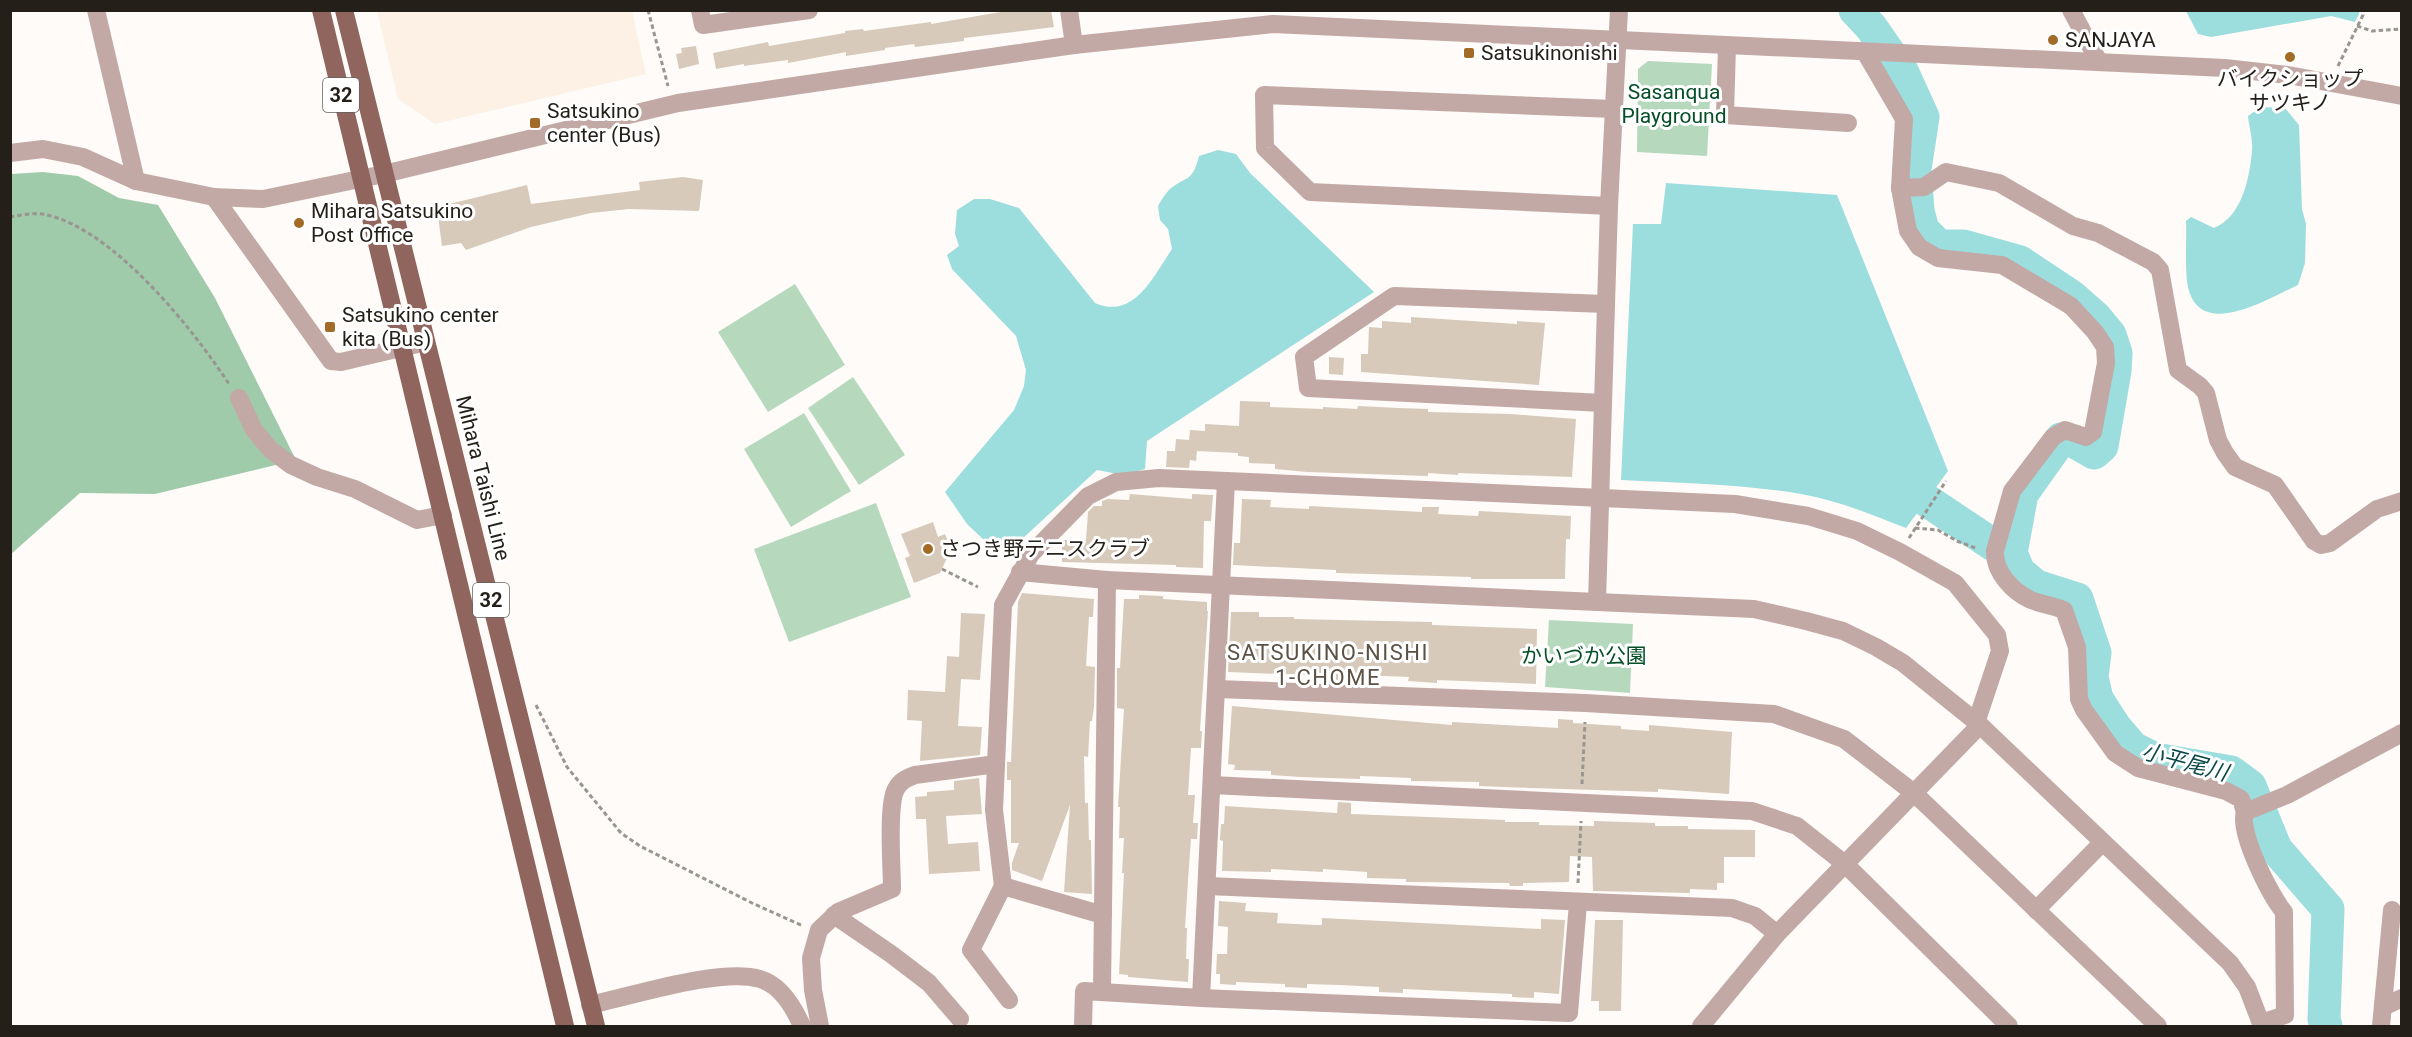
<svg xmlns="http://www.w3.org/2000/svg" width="2412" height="1037" font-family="Roboto,'Noto Sans JP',sans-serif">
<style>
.built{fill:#fcf1e4}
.green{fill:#b6d9be}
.forest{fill:#a0cbaa}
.water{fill:#9cddde}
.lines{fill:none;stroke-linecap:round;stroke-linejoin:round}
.river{stroke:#9cddde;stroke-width:33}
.building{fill:#d7cabb}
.path{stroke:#999591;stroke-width:3;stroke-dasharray:4.5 3;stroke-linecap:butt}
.minor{stroke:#c2a9a5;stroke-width:18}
.major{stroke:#8f655e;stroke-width:18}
.poi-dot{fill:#a26b27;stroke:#fff;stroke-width:2}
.labels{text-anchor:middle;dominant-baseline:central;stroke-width:6;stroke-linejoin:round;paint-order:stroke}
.shield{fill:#fff;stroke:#66625e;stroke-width:1.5}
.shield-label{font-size:20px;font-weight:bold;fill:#241f19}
.poi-label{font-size:21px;fill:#241f19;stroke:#fff;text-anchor:start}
.park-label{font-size:21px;fill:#054f27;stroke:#fff}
.street-label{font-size:21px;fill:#241f19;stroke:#fff}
.neighbourhood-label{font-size:22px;letter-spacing:1.5px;fill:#5c5144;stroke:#fff}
.water-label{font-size:22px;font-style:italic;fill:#0c4849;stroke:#fff}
</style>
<rect width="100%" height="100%" fill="#fefbf8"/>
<!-- built -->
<path class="built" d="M377 11H632L646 74 435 124 398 99Z"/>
<!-- green -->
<g class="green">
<path d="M1648 61 1712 64 1707 156 1637 152 1638 69Z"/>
<path d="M795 284 845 365 768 412 718 332Z"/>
<path d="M853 377 905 455 859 485 808 408Z"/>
<path d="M804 413 851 491 791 527 744 449Z"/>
<path d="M876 503 911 597 789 642 754 549Z"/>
<path d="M1549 620 1633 624 1630 693 1545 687Z"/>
</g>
<!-- forest -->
<path class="forest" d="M43 172 78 176 119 198 158 205 215 298 296 460 155 494 80 493 11 554V174Z"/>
<!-- water -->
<g class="water">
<path d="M2359 11V14L2355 22 2331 16 2211 37 2198 34 2186 11Z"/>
<path d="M2261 107 2285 108 2299 125 2302 209 2306 224 2305 263 2298 285C2269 298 2204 339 2189 291 2184 275 2187 239 2186 221L2191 217 2214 228C2242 217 2250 177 2252 150 2253 139 2249 127 2248 116Z"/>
<path d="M1218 150 1236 154 1250 173 1374 292 1147 441 1145 469 1123 475 1097 470 1022 539 1002 544 984 540 967 524 945 492 1014 410 1024 386 1026 370 1016 336 952 269 947 255 959 246 955 234 957 210 974 199H990L1019 208 1095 303C1134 320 1153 277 1172 249L1168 229 1160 220 1158 206C1161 201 1165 194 1169 190 1186 175 1192 184 1199 156Z"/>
<path d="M1666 183 1837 195 1948 471 1906 528C1872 515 1837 500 1801 494 1741 484 1681 483 1621 480L1633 224H1661Z"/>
</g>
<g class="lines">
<!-- river -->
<g class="river">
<path d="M1855 10 1871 27 1903 73 1923 117 1915 169 1918 211 1923 230 1939 246H1963L2020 262 2071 296 2096 318 2110 335 2116 353 2115 371 2102 446 2094 453 2073 441 2061 439 2022 494 2011 553 2019 572 2036 586 2077 599 2095 653 2092 677 2097 699 2115 727 2133 748 2155 759 2231 772 2250 786 2276 849 2328 909 2324 1019 2326 1026"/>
<path d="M1926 500 1992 544 2011 553"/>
</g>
</g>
<!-- building -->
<g class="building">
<path d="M1012 10H1051L1054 27 964 38V41L939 44 915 47 914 44 885 48V50L846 56V52L788 63V60L744 66V64L716 69 713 53 768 42 769 46 845 33V31L863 29 864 31 931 22V24Z"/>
<path d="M696 46 699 64 679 69 676 54 682 53 681 48Z"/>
<path d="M683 177 703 180 699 211 629 209 591 213 531 227 466 250 461 243 442 246 438 216 445 205 527 185 531 204 640 190 639 182Z"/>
<path d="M1411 317 1517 324V321L1545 323 1539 385 1361 372V354H1368L1369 327 1382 328V321L1411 323Z"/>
<path d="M1329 357 1344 358 1343 375 1329 374Z"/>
<path d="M1240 401 1270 402V407L1323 409V407L1357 409 1358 406 1399 408 1428 409V412L1511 414 1576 419 1572 477 1458 473V475L1428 473V476L1307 472 1275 469V464L1249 463V457L1238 456V453L1197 451 1196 461 1190 460 1189 468 1166 467 1167 451H1175L1176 439 1189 440 1190 430 1205 431V424L1239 426Z"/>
<path d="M1130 494 1192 499V494L1213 495 1211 521H1204L1203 568 1176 567V565L1062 562V540H1086L1088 512 1094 506H1102V501L1108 499 1129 500Z"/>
<path d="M1242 499 1271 500 1270 507 1309 509V506L1422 512V507H1439L1438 514 1478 516 1479 511 1571 516 1570 539H1566L1565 579H1471V577L1336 573V570L1233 565 1234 543H1240Z"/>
<path d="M933 522 938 537 945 534 954 557 946 560 940 573 914 583 905 558 910 556 901 534Z"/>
<path d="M1022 593 1094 599 1093 617H1089L1086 666 1095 667 1094 707 1092 721H1090L1088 757 1084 756 1085 803H1088L1089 840H1091L1092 894 1064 892 1070 805 1042 881 1012 870V863L1019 843H1011V780H1007V762H1011L1018 602Z"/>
<path d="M1139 595 1163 596V599L1207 602V611H1208L1200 731H1202L1201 748H1191L1188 795H1195L1193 823H1198L1197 839H1191L1188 880 1185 928H1187L1186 959H1189L1188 982 1128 977V975L1119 974 1124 873H1122L1124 838H1119L1120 807H1118L1124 709 1117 708V668H1120L1124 599H1139Z"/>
<path d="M1231 612H1259V617H1294V619L1432 622V625L1537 629 1536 684 1437 680V683L1408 681 1409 677 1361 675V682L1332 681 1309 680V675L1228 672Z"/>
<path d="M961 613 985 614 980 680 961 679 958 726 982 727 980 755 920 761 922 721 907 720 908 690 945 692 947 656 959 657Z"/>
<path d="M1232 706 1452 725V722L1558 728V719L1573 720V723L1621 726V729L1649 731V725L1732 732 1729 794 1658 789V792L1504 787 1479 786V782L1411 781V778L1360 776V779L1300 777 1271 775V771L1234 770 1235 765 1228 764Z"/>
<path d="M979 778 982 814 946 816 948 844 978 842 980 871 929 874 926 819H916L915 797 927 796V792L954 790V781Z"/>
<path d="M1338 802 1351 803V814L1505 820V822H1539V825L1594 826V821L1655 823V826H1688V829L1755 830V857H1724V883H1717V890L1690 889V893L1593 891 1592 857 1570 856 1569 882 1523 883V886H1510L1509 883 1406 882V879L1367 878V872L1323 869V872L1271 869V872L1222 871 1223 841 1220 840 1221 824H1224L1225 806 1337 813Z"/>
<path d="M1219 901 1246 903 1245 911 1278 913 1277 923 1315 925H1322V918L1541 929V919L1565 920 1559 994 1534 992V998L1512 997V994L1403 989V993L1379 992V987L1339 985 1307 984V988L1285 987V984L1236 982V985L1220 984V974H1216L1217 954H1227L1228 927 1218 926Z"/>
<path d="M1595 920H1623L1621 1011H1599V1001H1591Z"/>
</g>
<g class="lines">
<!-- path -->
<g class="path">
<path d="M648 10 668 86"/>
<path d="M2357 26 2372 31 2402 29"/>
<path d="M2338 66 2363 15 2362 10"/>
<path d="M10 217C21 215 37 212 47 215 114 230 193 329 229 384"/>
<path d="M1915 528 1938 530 1957 541 1978 549"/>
<path d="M1909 538 1946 481"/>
<path d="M942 569 978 587"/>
<path d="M536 705 567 767 621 833 640 846 752 903 803 926"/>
<path d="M1582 784 1585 722"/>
<path d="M1578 883 1581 821"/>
</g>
<!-- minor -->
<g class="minor">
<path d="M96 10 136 181"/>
<path d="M700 10 703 25 809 10"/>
<path d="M1069 10 1074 45"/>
<path d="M2071 10 2099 62"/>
<path d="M1727 46 1725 115 1848 123"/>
<path d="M1865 52 1904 119 1900 188 1908 231 1919 247 1938 258 2002 265 2071 306 2095 332 2105 347 2106 363 2093 432 2086 437 2065 430 2053 437 2012 491 1995 551C1994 572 2013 592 2031 600 2041 604 2054 606 2064 610L2077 647 2079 699 2084 710 2115 753 2138 768 2226 791 2241 799 2245 812"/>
<path d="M10 153 43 149 83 157 136 181 214 197 263 199 384 174 678 103 1074 45 1273 24 2225 68 2288 75 2402 96"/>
<path d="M1900 188 1924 187 1946 172 1999 183 2073 226 2098 233 2153 262 2160 270 2178 370 2200 386 2206 393 2218 440 2225 453 2235 467 2275 485 2314 541 2321 545 2330 543 2377 509 2402 501"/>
<path d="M214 197 331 361 341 362 426 342"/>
<path d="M1609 206 1310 192 1265 148 1264 95 1614 109"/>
<path d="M239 398 254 430 271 450 291 465 317 477 355 489 417 520 443 515"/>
<path d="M1603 403 1308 388 1304 357 1394 296 1606 304"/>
<path d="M1020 572 1107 580 1754 609 1806 621 1843 631 1876 647 1903 663 1980 725 2230 963 2247 987 2262 1026"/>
<path d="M1597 602 1609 206 1619 10"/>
<path d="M1217 689 1585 703 1774 714 1844 739 1914 793 2158 1026"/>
<path d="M1212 785 1752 811 1797 826 1845 864 2009 1026"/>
<path d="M1003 886 971 950 1009 1000"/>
<path d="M1207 886 1732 908 1755 916 1777 934"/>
<path d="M2036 910 2102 843"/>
<path d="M834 915 891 954 929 983 960 1019"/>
<path d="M1103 915 1003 886 994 810 1003 605 1031 554 1088 496 1116 482 1159 478 1735 504 1808 516 1857 531 1900 552 1955 583 1997 635 2000 651 1976 723"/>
<path d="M1102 990 1107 580"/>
<path d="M1201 998 1226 481"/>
<path d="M590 1005C632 996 721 967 760 979 781 985 794 1008 802 1026"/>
<path d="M2383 1007 2402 998"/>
<path d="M2261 1023 2285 1015 2284 912C2270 895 2238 832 2245 812L2287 795 2402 733"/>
<path d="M820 1026 813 990 811 958 819 930 838 912 892 889C892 868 887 805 896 789 900 781 907 778 915 775L996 764"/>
<path d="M1083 1026 1084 991 1201 998 1569 1013 1578 903"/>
<path d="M1701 1026 1777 934 1980 725"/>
<path d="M2381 1026 2392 910"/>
</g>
<!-- major -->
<g class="major">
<path d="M321 10 565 1026"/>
<path d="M344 10 596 1026"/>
</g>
</g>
<!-- markers -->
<g class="poi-dot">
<circle cx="2053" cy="40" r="6"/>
<rect x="1463" y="47" width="12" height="12" rx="3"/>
<circle cx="2290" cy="57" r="6"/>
<rect x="529" y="117" width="12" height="12" rx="3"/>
<circle cx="299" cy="223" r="6"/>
<rect x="324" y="321" width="12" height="12" rx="3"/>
<circle cx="928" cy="549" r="6"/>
</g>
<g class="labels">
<!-- shield labels -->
<g class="shield">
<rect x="323" y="78" width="36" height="34" rx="4.5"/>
<rect x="473" y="583" width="36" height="34" rx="4.5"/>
</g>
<g class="shield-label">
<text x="341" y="95">32</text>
<text x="491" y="600">32</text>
</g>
<!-- poi labels -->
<g class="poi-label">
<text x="2065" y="40">SANJAYA</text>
<text x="1481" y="53">Satsukinonishi</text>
<text x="2290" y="79" text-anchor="middle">バイクショップ<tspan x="2290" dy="24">サツキノ</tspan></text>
<text x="547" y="111">Satsukino<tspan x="547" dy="24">center (Bus)</tspan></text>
<text x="311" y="211">Mihara Satsukino<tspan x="311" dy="24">Post Office</tspan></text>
<text x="342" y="315">Satsukino center<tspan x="342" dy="24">kita (Bus)</tspan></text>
<text x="940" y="549">さつき野テニスクラブ</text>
</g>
<!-- park labels -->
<g class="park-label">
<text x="1674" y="92">Sasanqua<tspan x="1674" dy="24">Playground</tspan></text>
<text x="1584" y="656">かいづか公園</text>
</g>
<!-- street labels -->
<g class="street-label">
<text transform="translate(483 478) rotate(76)">Mihara Taishi Line</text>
</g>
<!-- neighbourhood labels -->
<g class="neighbourhood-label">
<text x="1328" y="652">SATSUKINO-NISHI<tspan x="1328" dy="25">1-CHOME</tspan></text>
</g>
<!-- water labels -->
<g class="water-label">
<text transform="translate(2185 762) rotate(15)">小平尾川</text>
</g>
</g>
<!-- border -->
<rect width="2412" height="1037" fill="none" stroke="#241f19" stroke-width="24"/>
</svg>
